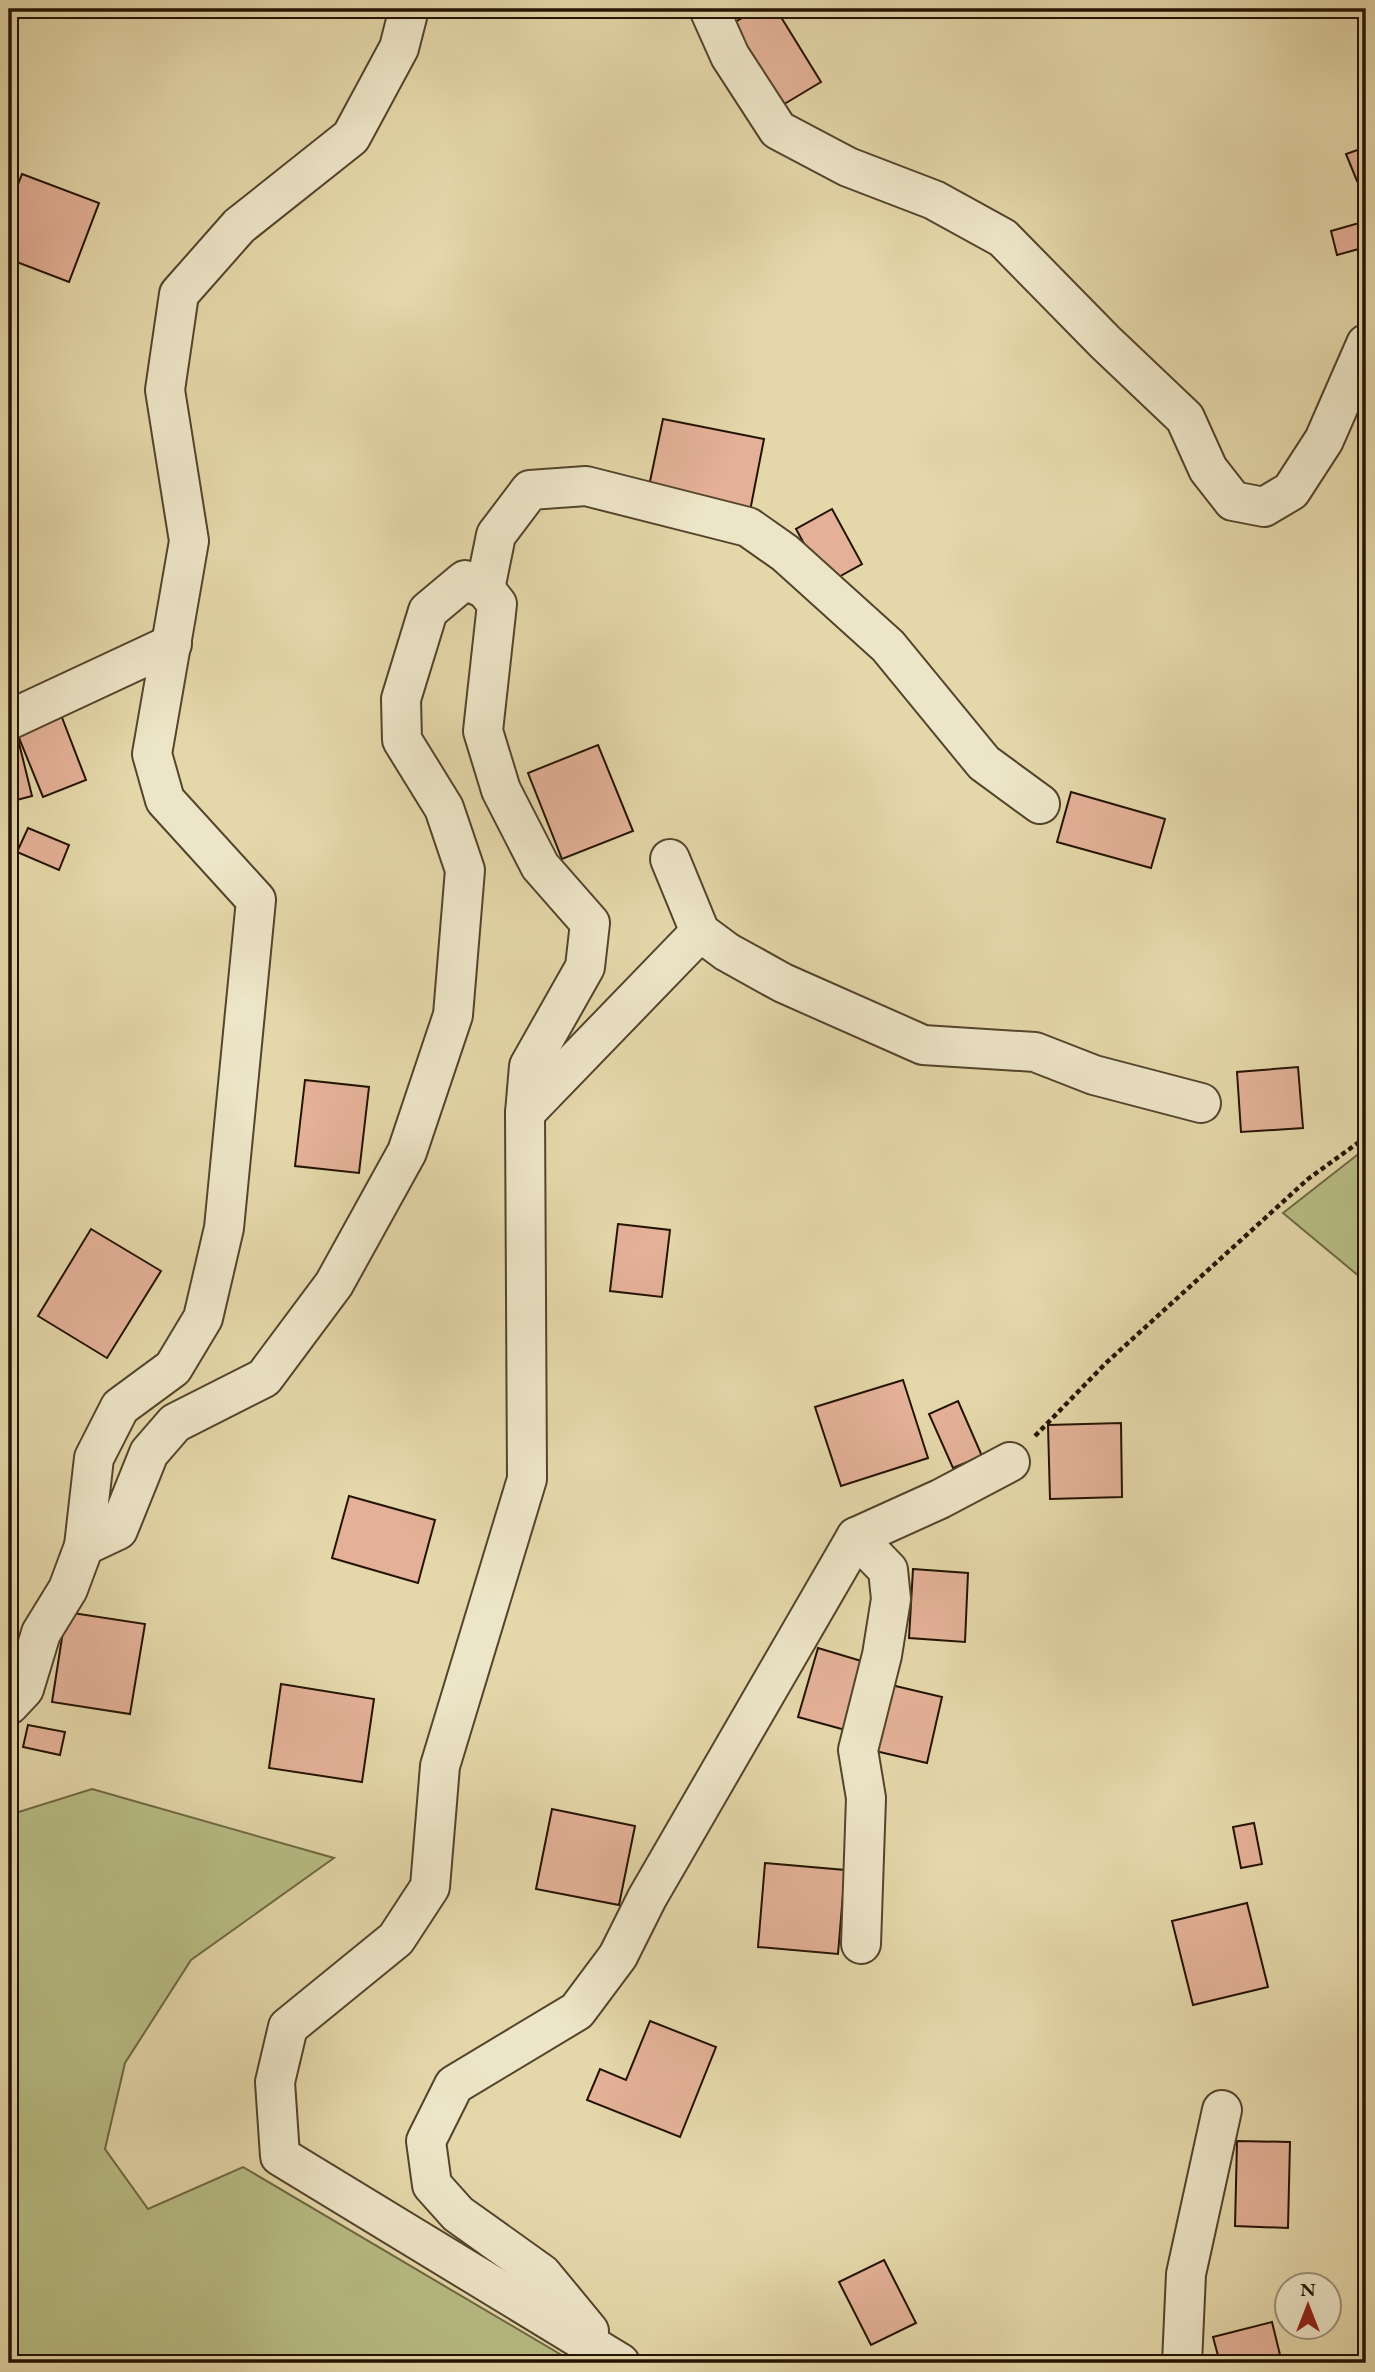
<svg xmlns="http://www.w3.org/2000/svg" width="1375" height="2372" font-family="'EB Garamond',serif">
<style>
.green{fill:#b8bd85;stroke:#6e6844;stroke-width:2}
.building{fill:#e4b198;stroke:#241303;stroke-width:2}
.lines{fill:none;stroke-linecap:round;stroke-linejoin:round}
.minor-casing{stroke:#54442c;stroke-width:42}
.path{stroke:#241303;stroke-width:4.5;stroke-dasharray:5 3.5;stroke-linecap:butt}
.minor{stroke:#ede5c7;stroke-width:38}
</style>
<rect width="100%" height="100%" fill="#e4d7a9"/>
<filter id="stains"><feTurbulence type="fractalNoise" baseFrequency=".00286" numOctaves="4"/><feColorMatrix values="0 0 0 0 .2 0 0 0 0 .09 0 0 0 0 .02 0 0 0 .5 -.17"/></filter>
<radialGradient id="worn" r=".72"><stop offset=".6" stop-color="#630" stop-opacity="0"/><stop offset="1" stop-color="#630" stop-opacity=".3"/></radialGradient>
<!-- green -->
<g class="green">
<path d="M1366 1148V1282L1283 1213Z"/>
<path d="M92 1789 334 1858 191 1960 125 2063 105 2149 148 2209 243 2167 575 2363H9V1815Z"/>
</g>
<!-- building -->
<g class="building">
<path d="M757 9H776L821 82 771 112 722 30Z"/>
<path d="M1366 147V178L1357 181 1346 154Z"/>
<path d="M22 174 99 203 69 282 9 259V208Z"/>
<path d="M1366 221V247L1337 255 1331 231Z"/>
<path d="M663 419 764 439 750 511 648 491Z"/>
<path d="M832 509 862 564 826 584 796 529Z"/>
<path d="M61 715 86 780 43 797 17 733Z"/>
<path d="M16 731 32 796 9 802V733Z"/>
<path d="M598 745 633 831 562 859 528 773Z"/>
<path d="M1071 792 1165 819 1151 868 1057 842Z"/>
<path d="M28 828 69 845 59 870 17 852Z"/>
<path d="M1298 1067 1303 1128 1241 1132 1237 1072Z"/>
<path d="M305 1080 369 1087 359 1173 295 1166Z"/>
<path d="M618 1224 670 1230 662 1297 610 1291Z"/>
<path d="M91 1229 161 1271 107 1358 38 1316Z"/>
<path d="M903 1380 928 1458 841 1486 815 1407Z"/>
<path d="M958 1401 982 1456 953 1468 929 1414Z"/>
<path d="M1121 1423 1122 1497 1050 1499 1048 1425Z"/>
<path d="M349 1496 435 1520 418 1583 332 1558Z"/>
<path d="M913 1569 968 1573 965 1642 909 1638Z"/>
<path d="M66 1612 145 1624 130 1714 52 1702Z"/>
<path d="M818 1648 868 1663 849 1731 798 1717Z"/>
<path d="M281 1684 374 1699 362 1782 269 1768Z"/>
<path d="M887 1684 942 1697 927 1763 871 1750Z"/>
<path d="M28 1725 65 1732 60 1755 23 1747Z"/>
<path d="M552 1809 635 1826 619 1905 536 1889Z"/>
<path d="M1254 1823 1262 1864 1241 1868 1233 1827Z"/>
<path d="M765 1863 845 1870 838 1954 758 1947Z"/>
<path d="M1247 1903 1268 1987 1193 2005 1172 1921Z"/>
<path d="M650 2021 716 2047 680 2137 587 2100 600 2069 626 2080Z"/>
<path d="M1237 2141 1290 2142 1288 2228 1235 2226Z"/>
<path d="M884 2260 916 2323 871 2345 839 2282Z"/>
<path d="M1272 2322 1282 2363H1220L1213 2337Z"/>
</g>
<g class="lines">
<!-- minor casing -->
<g class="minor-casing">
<g id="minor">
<path d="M409 9 399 48 351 137 239 226 179 294 165 390 189 541 152 754 165 800 256 900 224 1228 203 1318 173 1368 120 1407 94 1458 84 1546 118 1530 149 1453 175 1423 264 1378 334 1284 407 1152 453 1015 465 870 444 808 402 740 401 699 428 611 465 580 485 589 497 604 483 731 501 790 540 866 590 923 585 967 529 1066 525 1113 527 1479 440 1766 430 1887 396 1939 288 2027 275 2082 280 2156 620 2363"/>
<path d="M709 9 730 56 778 130 848 167 934 200 1003 238 1105 342 1185 418 1208 469 1233 501 1264 507 1291 491 1324 440 1366 344"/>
<path d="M485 589 496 535 530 490 586 486 748 527 785 553 888 646 984 763 1040 804"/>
<path d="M9 720 172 644"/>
<path d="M670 859 700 932 727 952 783 983 923 1045 1035 1052 1094 1075 1201 1103"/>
<path d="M525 1113 700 932"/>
<path d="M856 1537 888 1570 891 1599 882 1655 858 1750 866 1798 861 1944"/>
<path d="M9 1705 24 1689 41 1633 68 1589 84 1546"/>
<path d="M589 2331 542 2274 458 2214 432 2185 426 2141 454 2085 577 2011 618 1956 647 1898 856 1537 940 1499 1010 1462"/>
<path d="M1182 2363 1186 2274 1222 2110"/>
</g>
</g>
<!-- path -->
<path class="path" d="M1035 1436 1106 1363 1308 1179 1366 1137"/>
<!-- minor -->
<use href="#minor" class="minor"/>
</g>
<!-- margin -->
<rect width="1375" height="2372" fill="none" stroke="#e4d7a9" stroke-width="35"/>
<rect x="10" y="10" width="1354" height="2351" fill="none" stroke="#241303" stroke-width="3.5"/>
<rect x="18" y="18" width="1340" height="2337" fill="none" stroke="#241303" stroke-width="2"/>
<!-- north arrow -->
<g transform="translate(1308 2306)"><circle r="33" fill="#ede5c7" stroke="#9d9179" stroke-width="2"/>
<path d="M0-5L12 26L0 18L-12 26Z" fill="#8f2418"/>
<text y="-10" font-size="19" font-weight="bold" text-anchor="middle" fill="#241303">N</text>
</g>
<rect width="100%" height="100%" filter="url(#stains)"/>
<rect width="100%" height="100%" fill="url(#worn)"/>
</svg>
